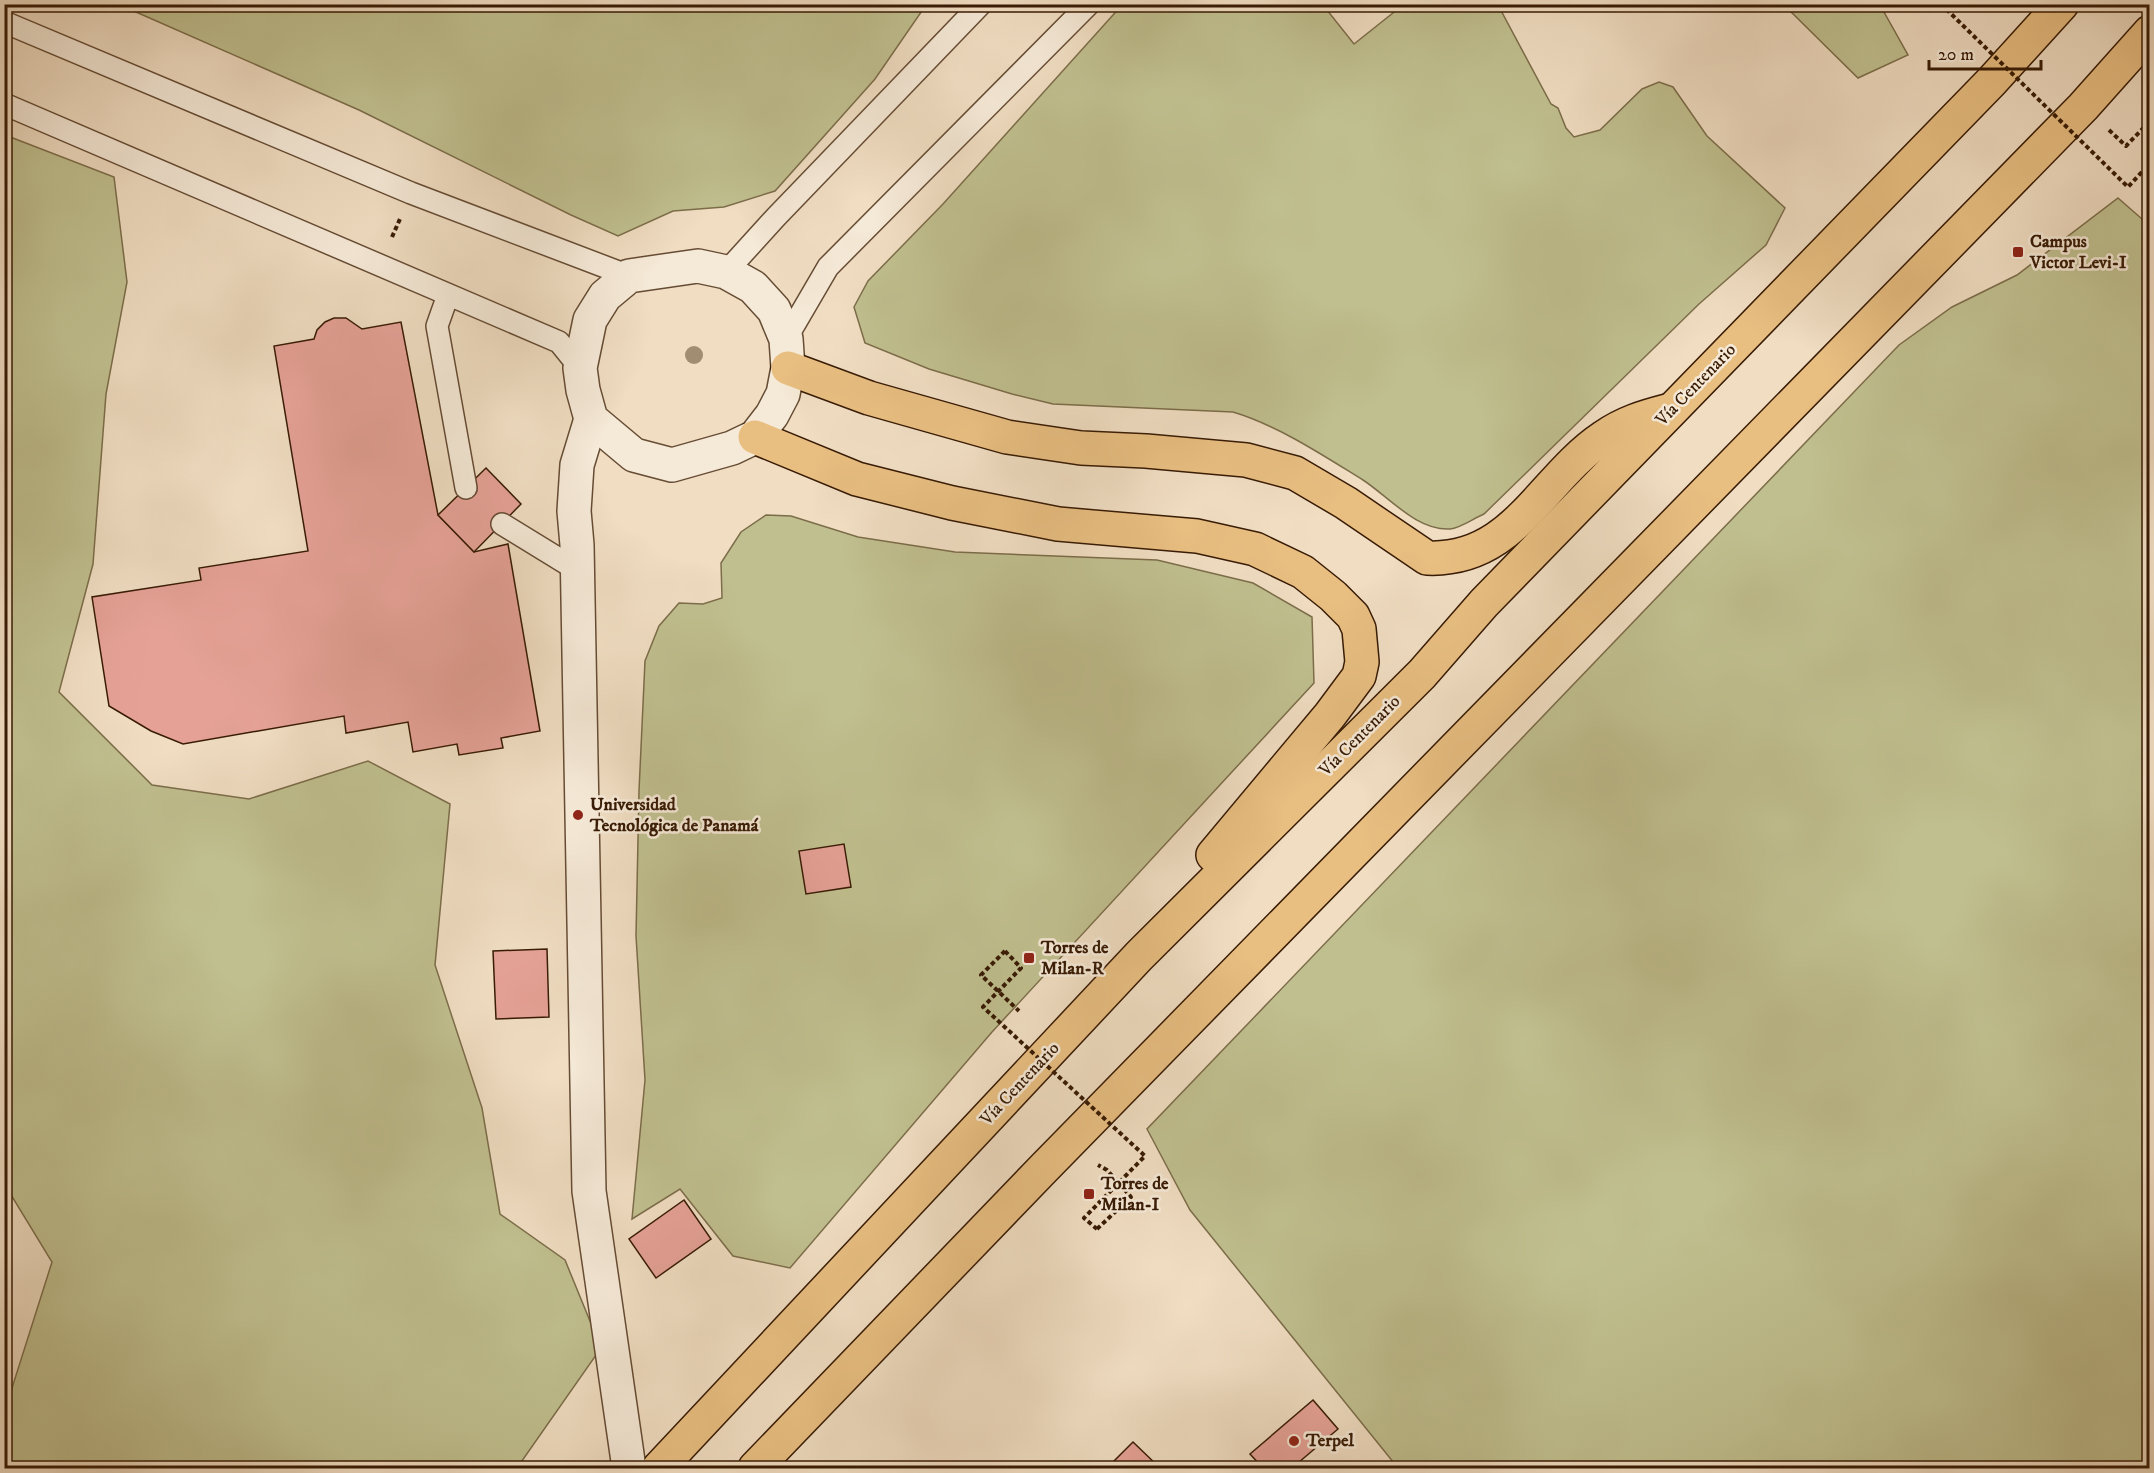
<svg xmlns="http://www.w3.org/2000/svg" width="2154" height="1473" font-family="'IM FELL DW Pica',serif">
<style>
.green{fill:#c0bf8f;stroke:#7c6d4a;stroke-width:1.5}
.building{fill:#e5a196;stroke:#381b05;stroke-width:1.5}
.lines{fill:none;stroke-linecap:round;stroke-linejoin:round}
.service-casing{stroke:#664c34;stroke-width:24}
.minor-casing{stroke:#664c34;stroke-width:36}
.trunk-casing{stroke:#381b05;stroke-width:36}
.path{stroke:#381b05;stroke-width:4;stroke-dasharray:4.5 3;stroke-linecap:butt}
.service{stroke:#f5e9d7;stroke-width:21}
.minor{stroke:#f5e9d7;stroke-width:33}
.trunk{stroke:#e8be81;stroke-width:33}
.path-bridge{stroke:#381b05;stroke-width:4;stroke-dasharray:4.5 3;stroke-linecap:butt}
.tree{fill:#a18d71}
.poi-dot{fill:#8f2418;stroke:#f5e9d7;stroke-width:2}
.labels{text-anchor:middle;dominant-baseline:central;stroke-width:5;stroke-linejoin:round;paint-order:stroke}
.poi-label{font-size:18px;font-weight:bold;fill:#381b05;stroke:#f5e9d7;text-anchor:start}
.street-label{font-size:18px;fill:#381b05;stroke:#f5e9d7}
</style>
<rect width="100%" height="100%" fill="#f0ddc2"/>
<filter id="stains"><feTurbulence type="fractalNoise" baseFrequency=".00333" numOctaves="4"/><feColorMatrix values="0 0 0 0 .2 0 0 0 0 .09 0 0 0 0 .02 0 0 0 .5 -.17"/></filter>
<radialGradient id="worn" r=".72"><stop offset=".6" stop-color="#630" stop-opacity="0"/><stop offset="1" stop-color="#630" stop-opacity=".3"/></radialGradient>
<!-- green -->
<g class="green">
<path d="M120 5H926L875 79 775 191 724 207 673 211 618 236 571 215 359 110Z"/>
<path d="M1122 5H1323L1354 44 1403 5H1498L1551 104 1558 108 1566 128 1574 137 1600 130 1642 89 1659 82 1673 87 1707 136 1785 208 1766 245 1699 304 1484 514C1474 518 1461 528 1450 529 1417 531 1389 497 1363 480 1324 456 1277 425 1233 412L1053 404 1012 394 929 369 865 343 854 307 868 281 943 204Z"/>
<path d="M1784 5H1880L1908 55 1858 78Z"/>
<path d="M5 135 114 177 127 282 106 394 93 564 59 692 152 785 249 799 368 761 450 804 435 965 482 1108 500 1214 565 1260 601 1348 517 1468H5V1410L52 1262 5 1185Z"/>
<path d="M2118 198 2150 226 2149 1468H1398L1190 1210 1147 1129 1899 345 1952 307 2017 275Z"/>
<path d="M766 515 791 516 858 537 955 552 1157 560 1253 583 1312 617 1314 683 992 1032 790 1268 733 1256 680 1189 632 1219 645 1080 636 936 639 791 645 661 659 626 679 603 703 604 722 598 721 563 741 532Z"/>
</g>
<!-- building -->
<g class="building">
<path d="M334 318H346L362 329 401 322 438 515 474 552 508 544 540 731 501 738 503 748 459 755 457 744 413 752 408 722 346 733 344 716 183 744 151 731 109 706 92 597 201 580 199 568 308 551 274 346 314 339 317 330 325 322Z"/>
<path d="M486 468 521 504 474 552 438 515Z"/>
<path d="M844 844 851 887 806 894 799 851Z"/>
<path d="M547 949 549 1017 496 1019 493 951Z"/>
<path d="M684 1200 711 1239 656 1278 629 1239Z"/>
<path d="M1313 1400 1338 1429 1292 1468H1263L1250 1454Z"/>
<path d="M1133 1442 1160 1468H1107Z"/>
</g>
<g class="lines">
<!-- service casing -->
<g class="service-casing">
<g id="service">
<path d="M4 22 411 193 629 276"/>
<path d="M4 104 559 342 580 368"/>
<path d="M726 272 776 217 981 4"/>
<path d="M448 295 437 326 466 488"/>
<path d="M786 339 828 267 1089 4"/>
<path d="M502 524 577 570"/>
</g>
</g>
<!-- minor casing -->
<g class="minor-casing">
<g id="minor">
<path d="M698 266 726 272 753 287 774 310 786 339 788 368 783 394 772 415 755 437 732 448 672 465 634 455 591 419 583 390 580 368 590 320 605 296 629 276Z"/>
<path d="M591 419 577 465 574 511 577 545 589 1191 629 1468"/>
</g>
</g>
<!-- trunk casing -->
<g class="trunk-casing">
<g id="trunk">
<path d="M788 368 869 398 1007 437 1081 448 1146 451 1246 460 1295 473 1346 503 1427 558C1514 562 1541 479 1604 437 1624 423 1644 417 1667 411"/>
<path d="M755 437 857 479 952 503 1058 524 1197 536 1255 549 1303 572 1333 596 1353 616 1359 629 1362 662 1359 676 1330 715 1213 855"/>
<path d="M659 1468 1139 956 1422 674 1484 603 1992 81 2062 4"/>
<path d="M755 1468 1044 1168 2083 107 2150 32"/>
</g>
</g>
<!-- path -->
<g class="path">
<path d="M1996 4 2001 9 2006 4"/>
<path d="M2109 130 2126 146 2150 121"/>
<path d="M392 237 400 219"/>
<path d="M1005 951 981 975 1019 1011"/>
<path d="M1097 1229 1131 1197 1107 1170 1098 1165"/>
</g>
<!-- service -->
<use href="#service" class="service"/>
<!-- minor -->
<use href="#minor" class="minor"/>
<!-- trunk -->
<use href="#trunk" class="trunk"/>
<!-- path-bridge -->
<g class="path-bridge">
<path d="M1941 4 2128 187 2150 163"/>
<path d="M1005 951 1021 968 983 1007 1145 1156 1084 1218 1097 1229"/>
</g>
</g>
<!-- trees -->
<circle class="tree" cx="694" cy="355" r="9"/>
<!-- markers -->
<g class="poi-dot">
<rect x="2012" y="246" width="12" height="12" rx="3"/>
<circle cx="578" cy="815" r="6"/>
<rect x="1023" y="952" width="12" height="12" rx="3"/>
<rect x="1083" y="1188" width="12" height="12" rx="3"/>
<circle cx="1294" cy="1441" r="6"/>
</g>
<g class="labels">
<!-- poi labels -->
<g class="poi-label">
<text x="2030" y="242">Campus<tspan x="2030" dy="21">Victor Levi-I</tspan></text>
<text x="590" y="805">Universidad<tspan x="590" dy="21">Tecnológica de Panamá</tspan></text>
<text x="1041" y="948">Torres de<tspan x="1041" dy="21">Milan-R</tspan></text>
<text x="1101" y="1184">Torres de<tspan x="1101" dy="21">Milan-I</tspan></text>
<text x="1306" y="1441">Terpel</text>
</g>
<!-- street labels -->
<g class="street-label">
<text transform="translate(1696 385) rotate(-46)">Vía Centenario</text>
<text transform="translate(1360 736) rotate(-45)">Vía Centenario</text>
<text transform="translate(1020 1084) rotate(-47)">Vía Centenario</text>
</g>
</g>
<!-- margin -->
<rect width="2154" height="1473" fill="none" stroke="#f0ddc2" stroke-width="24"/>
<rect x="6" y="6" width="2142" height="1461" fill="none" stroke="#381b05" stroke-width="3"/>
<rect x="12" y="12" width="2130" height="1449" fill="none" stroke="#381b05" stroke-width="1.5"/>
<!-- scale -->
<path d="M1929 60v9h112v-9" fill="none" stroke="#381b05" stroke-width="3"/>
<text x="1938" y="60" font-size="18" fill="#381b05" stroke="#f5e9d7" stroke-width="4.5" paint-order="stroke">20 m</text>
<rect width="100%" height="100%" filter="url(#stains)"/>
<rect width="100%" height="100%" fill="url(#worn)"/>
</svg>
